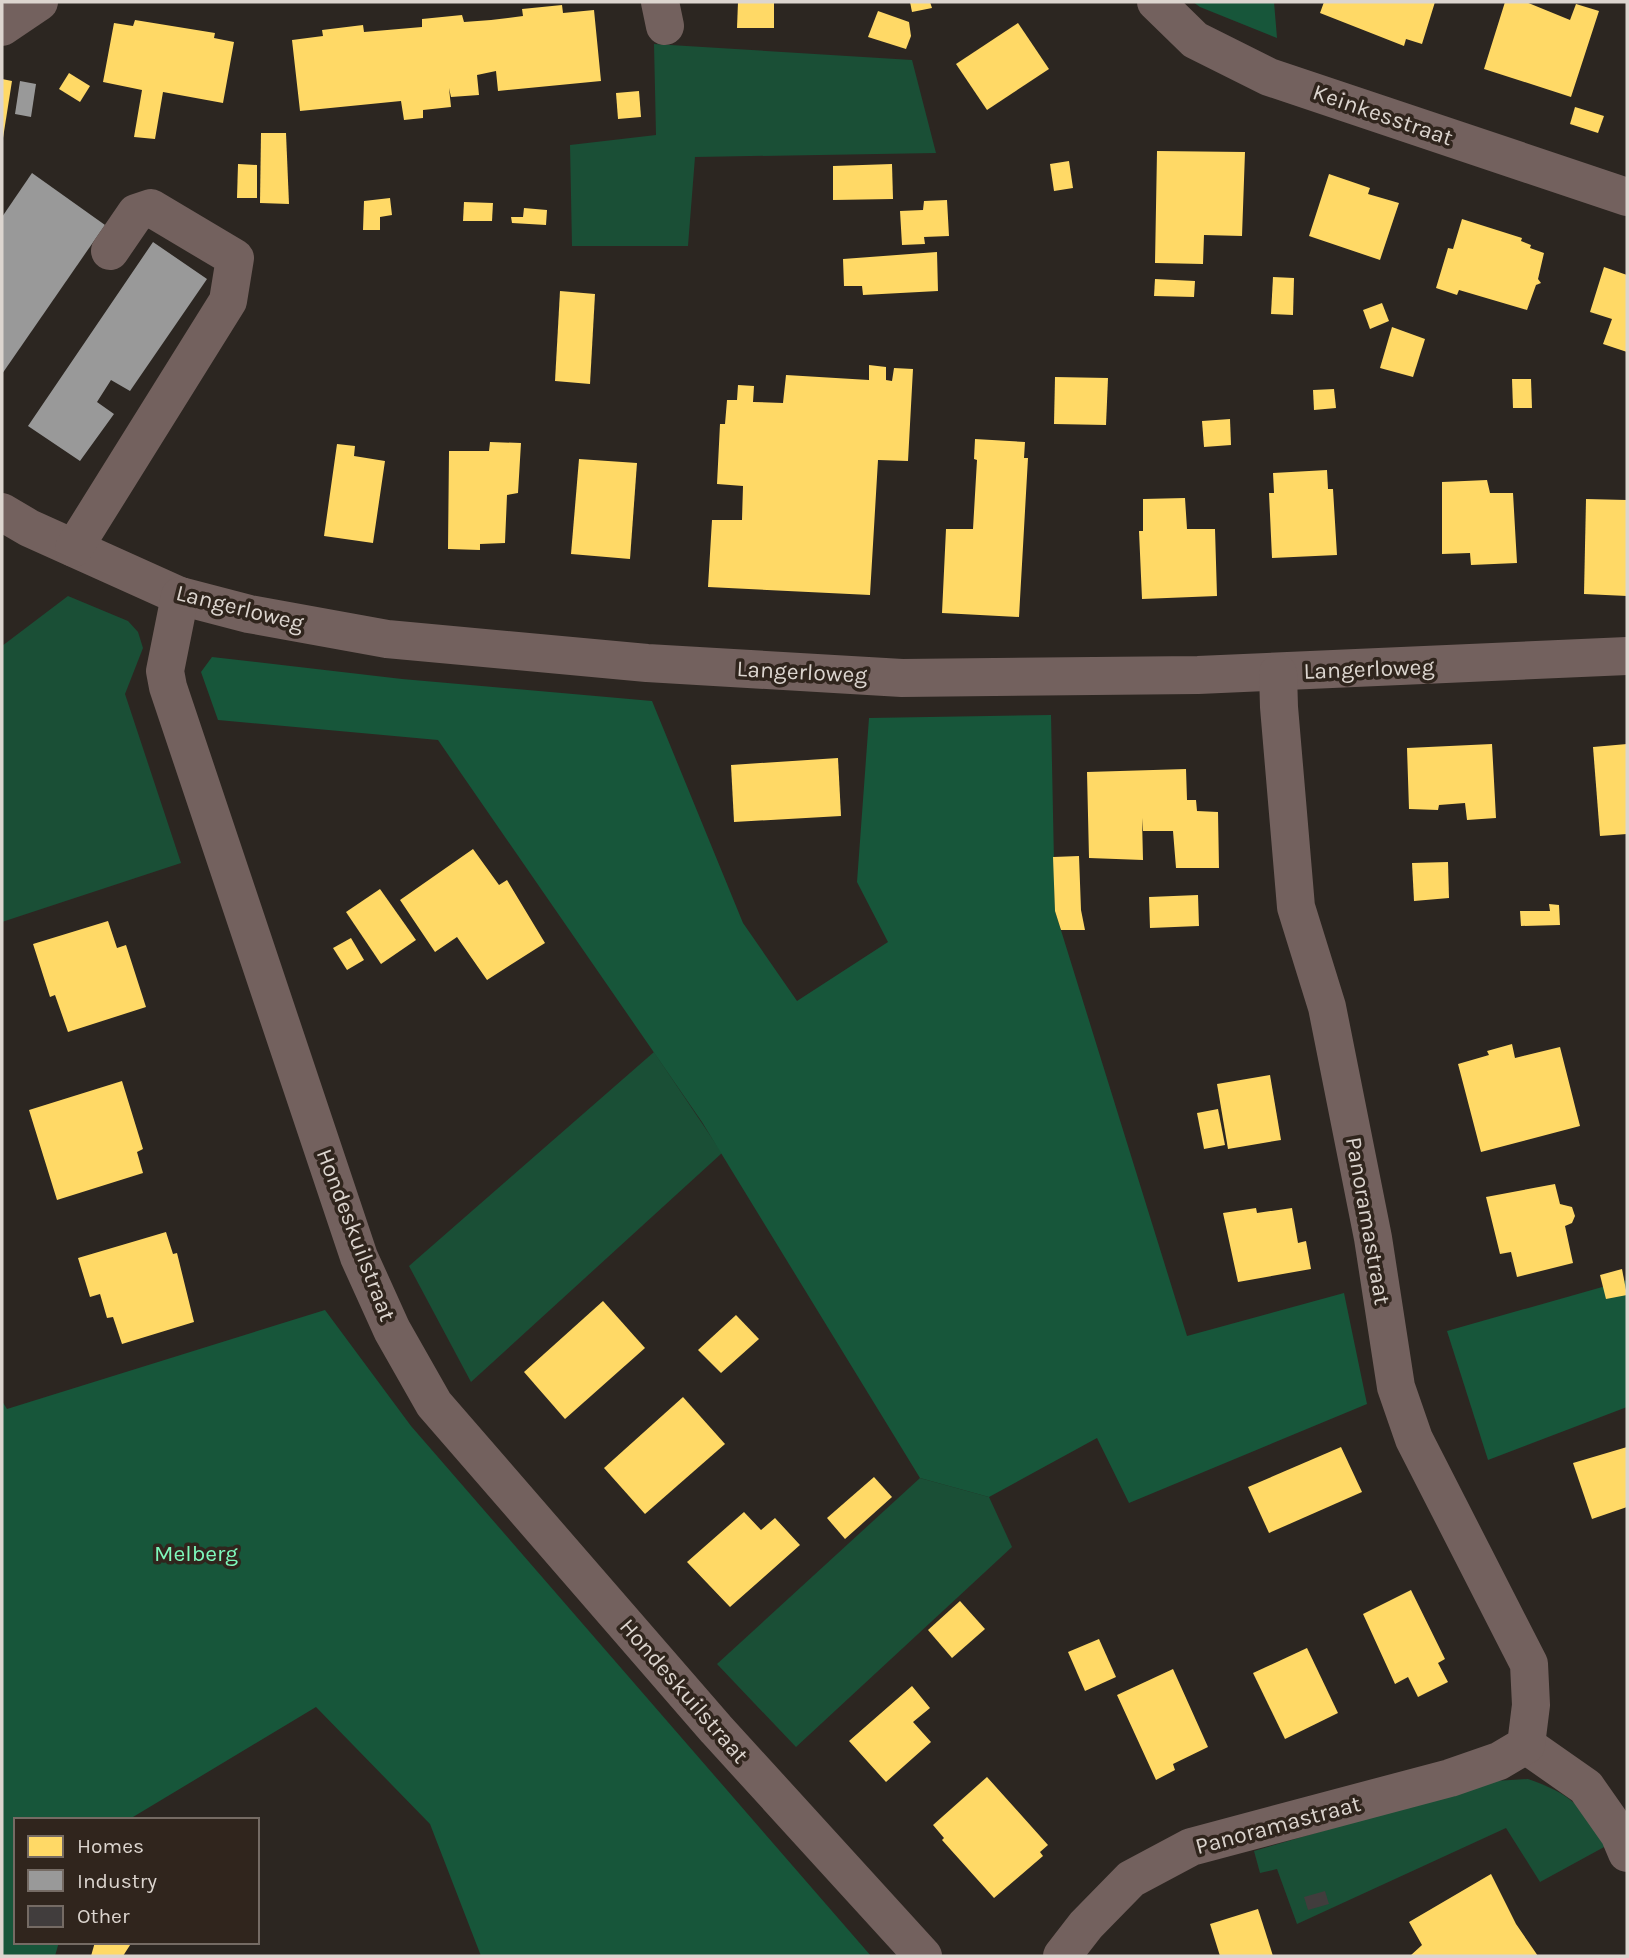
<svg xmlns="http://www.w3.org/2000/svg" width="1629" height="1958" font-family="Karla,sans-serif">
<style>
.green{fill:#1a4f36}
.forest{fill:#17563a}
.homes{fill:#ffd966}
.industry{fill:#999}
.building{fill:#413d3d}
.lines{fill:none;stroke-linecap:round;stroke-linejoin:round}
.minor{stroke:#73615e;stroke-width:38}
.labels{text-anchor:middle;dominant-baseline:central;stroke-width:7;stroke-linejoin:round;paint-order:stroke}
.street-label{font-size:23px;fill:#dcd5cf;stroke:#30251d}
.park-label{font-size:23px;fill:#7ef8bb;stroke:#30251d}
</style>
<rect width="100%" height="100%" fill="#2c2621"/>
<!-- green -->
<g class="green">
<path d="M654 44 912 60 936 153 695 157 688 246H572L570 145 656 135Z"/>
<path d="M68 596 128 621 138 632 143 648 125 694 181 863 2 922V646Z"/>
<path d="M654 1052 722 1153 471 1382 409 1266Z"/>
<path d="M920 1478 989 1497 1012 1547 796 1747 717 1664Z"/>
<path d="M1528 1779C1571 1794 1584 1807 1606 1846L1540 1882 1506 1828 1297 1924 1277 1869 1260 1873 1254 1851 1495 1781Z"/>
</g>
<!-- forest -->
<g class="forest">
<path d="M1193 2H1274L1277 38 1200 7Z"/>
<path d="M212 657 402 679 652 701 743 923 797 1001 888 942 857 882 869 718 1051 715 1055 911 1187 1336 1344 1293 1367 1404 1129 1503 1097 1438 989 1497 920 1478 702 1122 438 740 218 720 201 672Z"/>
<path d="M1627 1280V1407L1488 1460 1447 1331Z"/>
<path d="M325 1310 411 1426 871 1956H481L430 1824 316 1707 128 1820H16V1942H59L55 1956H2V1401L7 1409Z"/>
</g>
<!-- homes -->
<g class="homes">
<path d="M738 2H774V28H737Z"/>
<path d="M910 2H930L932 8 912 12Z"/>
<path d="M1324 2H1435L1422 44 1406 39 1404 46 1320 13Z"/>
<path d="M1505 2H1526L1570 20 1576 4 1599 11 1571 97 1484 69Z"/>
<path d="M562 5 563 13 594 10 601 81 498 91 496 71 477 75 479 95 451 97 449 88 451 107 423 110V118L404 120 401 101 300 111 292 40 323 36 322 30 363 25 364 32 422 27V19L462 15 464 22 491 20 523 16 522 9Z"/>
<path d="M878 11 909 22 911 36 906 49 868 37Z"/>
<path d="M135 20 215 33 214 38 234 42 223 103 163 92 155 139 134 137 142 90 103 82 114 23 133 26Z"/>
<path d="M1018 23 1049 69 987 110 956 64Z"/>
<path d="M69 73 90 86 80 102 59 89Z"/>
<path d="M2 79 12 81 3 138H2Z"/>
<path d="M639 91 641 117 618 119 616 93Z"/>
<path d="M1575 107 1604 116 1598 133 1570 124Z"/>
<path d="M261 133H286L289 204 260 203Z"/>
<path d="M1157 151 1245 152 1242 236 1204 235 1203 264 1155 263Z"/>
<path d="M1069 161 1073 188 1054 191 1050 164Z"/>
<path d="M238 164 257 165V198H237Z"/>
<path d="M892 164 893 199 833 200V166Z"/>
<path d="M1329 174 1370 188 1368 194 1399 203 1380 260 1309 236Z"/>
<path d="M390 198 392 215 380 217V230H363L364 201Z"/>
<path d="M947 200 949 236 924 237 925 244 902 245 900 211 923 210 924 201Z"/>
<path d="M464 202 493 203 492 221H463Z"/>
<path d="M524 208 547 210 546 225 512 223 511 217H523Z"/>
<path d="M1462 219 1522 238 1521 241 1531 245 1530 248 1544 253 1538 279 1541 283 1536 285 1527 310 1459 290 1457 295 1436 288 1448 248 1453 249Z"/>
<path d="M937 252 938 291 863 295 862 286H844L843 259Z"/>
<path d="M1604 267 1627 275V352L1603 344 1612 319 1590 312Z"/>
<path d="M1273 277 1294 278 1293 315 1271 314Z"/>
<path d="M1155 279 1195 281 1194 297 1154 296Z"/>
<path d="M560 291 595 294 590 384 555 381Z"/>
<path d="M1382 303 1389 321 1370 329 1363 310Z"/>
<path d="M1392 327 1425 339 1413 377 1380 368Z"/>
<path d="M869 365 886 367V380L892 381 894 368 913 369 908 461 878 460 870 595 708 587 712 520H742L743 486 717 484 720 424H725L727 400H737L738 385 754 386 753 402 783 403 786 375 869 380Z"/>
<path d="M1055 377 1108 378 1106 425 1054 424Z"/>
<path d="M1512 379H1531L1532 408H1513Z"/>
<path d="M1334 389 1336 408 1314 410 1313 390Z"/>
<path d="M1230 419 1231 445 1204 447 1202 421Z"/>
<path d="M975 439 1025 442 1024 458H1028L1019 617 942 613 946 529H973L977 460 974 459Z"/>
<path d="M490 442 521 443 518 493 507 495 505 543 480 544V550L448 549 449 451H489Z"/>
<path d="M337 444 355 446 354 456 385 461 373 543 324 536Z"/>
<path d="M579 459 637 463 630 559 571 554Z"/>
<path d="M1327 470 1328 489H1333L1337 555 1272 558 1269 493H1274L1273 473Z"/>
<path d="M1487 480 1490 493H1513L1517 563 1471 565 1470 553 1442 554V482Z"/>
<path d="M1185 498 1187 529H1215L1217 596 1142 599 1139 531H1143V499Z"/>
<path d="M1586 499 1627 500V596L1584 594Z"/>
<path d="M1492 744 1496 818 1467 820 1465 803 1439 805 1438 810 1409 809 1407 748Z"/>
<path d="M1627 744V834L1600 836 1593 747Z"/>
<path d="M838 758 841 816 734 822 731 765Z"/>
<path d="M1186 769 1187 800H1196L1197 811 1218 812 1219 868H1176L1173 831H1143L1142 818 1143 860 1089 858 1087 772Z"/>
<path d="M473 849 499 885 507 880 545 943 487 980 457 937 435 952 400 900Z"/>
<path d="M1079 856 1081 910 1085 930H1061L1055 911 1053 857Z"/>
<path d="M1448 862 1449 898 1414 901 1412 863Z"/>
<path d="M380 889 416 940 381 964 346 912Z"/>
<path d="M1198 895 1199 926 1150 928 1149 897Z"/>
<path d="M1549 904 1559 905 1560 925 1521 926 1520 911H1550Z"/>
<path d="M108 921 117 948 126 945 146 1007 68 1032 55 995 50 997 33 944Z"/>
<path d="M351 938 364 960 347 970 333 948Z"/>
<path d="M1512 1044 1515 1058 1560 1047 1580 1126 1481 1152 1458 1064 1489 1055 1487 1051Z"/>
<path d="M1270 1075 1281 1140 1228 1149 1217 1084Z"/>
<path d="M122 1081 143 1149 137 1152 143 1173 57 1200 29 1110Z"/>
<path d="M1218 1109 1225 1145 1204 1149 1197 1113Z"/>
<path d="M1555 1184 1560 1204 1572 1207 1575 1216 1572 1223 1565 1226 1573 1263 1517 1277 1511 1252 1500 1254 1486 1197Z"/>
<path d="M1256 1208 1257 1213 1292 1208 1298 1243 1306 1241 1311 1269 1238 1282 1223 1213Z"/>
<path d="M166 1232 173 1254 177 1253 194 1322 122 1344 113 1317 107 1318 100 1294 90 1297 78 1258Z"/>
<path d="M1622 1269 1627 1295 1606 1299 1600 1275Z"/>
<path d="M603 1301 645 1348 565 1419 524 1372Z"/>
<path d="M736 1315 759 1339 721 1373 698 1350Z"/>
<path d="M683 1397 725 1444 645 1514 604 1468Z"/>
<path d="M1341 1447 1362 1492 1269 1533 1248 1487Z"/>
<path d="M1627 1447V1507L1592 1519 1573 1463Z"/>
<path d="M874 1477 892 1497 845 1539 827 1518Z"/>
<path d="M744 1512 761 1530 775 1518 800 1545 730 1607 687 1562Z"/>
<path d="M1411 1590 1445 1659 1438 1663 1448 1682 1418 1697 1408 1677 1395 1684 1363 1614Z"/>
<path d="M960 1601 985 1629 952 1658 928 1630Z"/>
<path d="M1099 1639 1116 1677 1085 1691 1068 1652Z"/>
<path d="M1307 1648 1338 1713 1285 1739 1253 1673Z"/>
<path d="M1173 1669 1208 1747 1173 1764 1175 1770 1156 1780 1117 1695Z"/>
<path d="M912 1686 930 1708 913 1722 931 1742 886 1782 849 1741Z"/>
<path d="M987 1777 1048 1845 1040 1852 1043 1856 994 1898 942 1840 944 1838 933 1825Z"/>
<path d="M1491 1874 1516 1924 1538 1956H1410L1422 1945 1409 1922Z"/>
<path d="M1258 1909 1273 1956H1220L1210 1924Z"/>
<path d="M95 1942H132L123 1956H91Z"/>
</g>
<!-- industry -->
<g class="industry">
<path d="M20 81 36 84 31 117 15 114Z"/>
<path d="M32 173 105 225 2 374V217Z"/>
<path d="M153 242 207 279 130 391 111 380 97 402 114 414 80 461 28 426Z"/>
</g>
<!-- building -->
<path class="building" d="M1325 1891 1329 1904 1308 1910 1304 1897Z"/>
<g class="lines">
<!-- minor -->
<g class="minor">
<path d="M660 2 665 26"/>
<path d="M1156 2 1195 40 1269 77 1627 197"/>
<path d="M2 27 39 2"/>
<path d="M2 512 29 528 180 596 249 614 387 639 647 663 902 678 1198 675 1627 656"/>
<path d="M74 548 228 301 235 258 151 208 136 213 110 251"/>
<path d="M180 596 165 671 168 687 359 1257 392 1330 434 1404 716 1729 923 1956"/>
<path d="M1526 1745 1586 1787 1619 1834 1627 1853"/>
<path d="M1062 1956 1086 1925 1131 1879 1191 1847 1450 1778 1499 1761 1526 1745 1531 1705 1529 1664 1414 1439 1396 1387 1373 1238 1327 1007 1296 907 1279 707 1278 673"/>
</g>
</g>
<g class="labels">
<!-- street labels -->
<g class="street-label">
<text transform="translate(1383 115) rotate(19)">Keinkesstraat</text>
<text transform="translate(240 608) rotate(14)">Langerloweg</text>
<text transform="translate(1369 669) rotate(-2)">Langerloweg</text>
<text transform="translate(802 672) rotate(3)">Langerloweg</text>
<text transform="translate(1368 1221) rotate(80)">Panoramastraat</text>
<text transform="translate(356 1235) rotate(69)">Hondeskuilstraat</text>
<text transform="translate(684 1691) rotate(49)">Hondeskuilstraat</text>
<text transform="translate(1278 1825) rotate(-15)">Panoramastraat</text>
</g>
<!-- park labels -->
<g class="park-label">
<text x="196" y="1553">Melberg</text>
</g>
</g>
<!-- border -->
<rect width="1629" height="1958" fill="none" stroke="#dcd5cf" stroke-width="7"/>
<!-- legend -->
<rect x="14" y="1818" width="245" height="126" fill="#30251d" stroke="#756b64" stroke-width="2"/>
<rect x="28" y="1836" width="35" height="21" fill="#ffd966" stroke="#756b64" stroke-width="2"/>
<text x="77" y="1853" font-size="21" fill="#dcd5cf">Homes</text>
<rect x="28" y="1870" width="35" height="21" fill="#999999" stroke="#756b64" stroke-width="2"/>
<text x="77" y="1888" font-size="21" fill="#dcd5cf">Industry</text>
<rect x="28" y="1906" width="35" height="21" fill="#413d3d" stroke="#756b64" stroke-width="2"/>
<text x="77" y="1923" font-size="21" fill="#dcd5cf">Other</text>
</svg>
